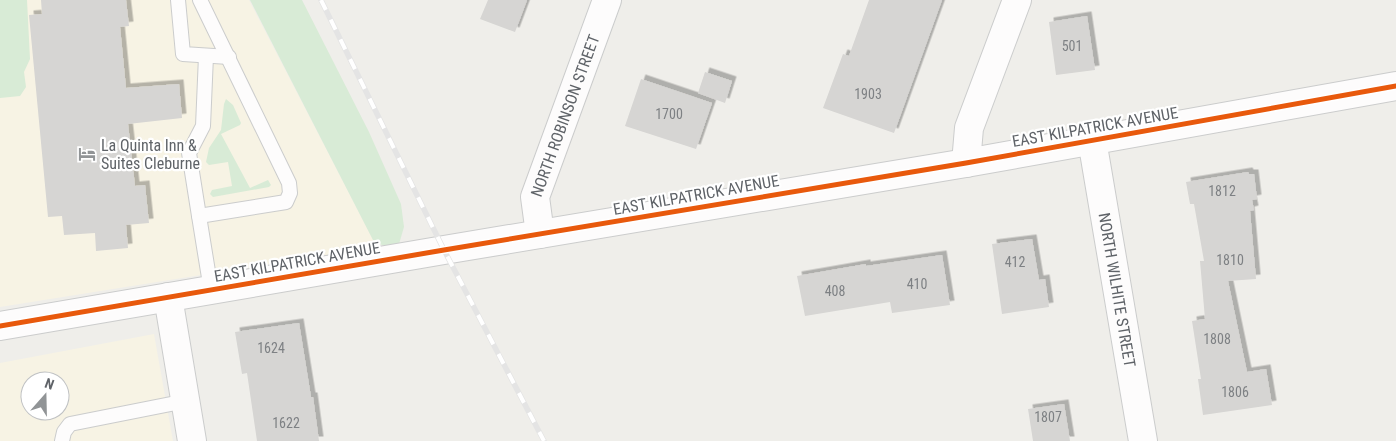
<svg xmlns="http://www.w3.org/2000/svg" width="1396" height="441" font-family="'Roboto Condensed',sans-serif">
<style>
.commercial{fill:#f7f3e4;fill-rule:evenodd}
.green{fill:#d8ebd6}
.building{fill:#d6d5d3;filter:url(#shadow)}
.lines{fill:none;stroke-linecap:round;stroke-linejoin:round}
.service-casing{stroke:#cbcccc;stroke-width:16}
.minor-casing{stroke:#cbcccc;stroke-width:30}
.tertiary-casing{stroke:#cbcccc;stroke-width:30}
.service{stroke:#fdfcfc;stroke-width:14}
.minor{stroke:#fdfcfc;stroke-width:28}
.tertiary{stroke:#fdfcfc;stroke-width:28}
.rail-casing{stroke:#e4e4e4;stroke-width:5.5}
.rail{stroke:#fff;stroke-width:4;stroke-dasharray:11;stroke-linecap:butt}
.cycleway-casing{stroke:#fff;stroke-width:8}
.cycleway{stroke:#e8590c;stroke-width:5}
.labels{text-anchor:middle;dominant-baseline:central;stroke-width:4.5;stroke-linejoin:round;paint-order:stroke}
.number-label{font-size:14px;fill:#7e8184}
.street-label{font-size:16px;fill:#5f6368;stroke:#fff}
.poi-label{font-size:16px;fill:#5f6368;stroke:#fff;text-anchor:start}
</style>
<defs>
<filter id="shadow"><feDropShadow dx="4.5" dy="-4.5" stdDeviation="0" flood-color="#0004"/></filter>
</defs>
<rect width="100%" height="100%" fill="#efeeea"/>
<!-- commercial -->
<g class="commercial">
<path d="M10 0H249L377 247 0 307V96Z"/>
<path d="M154 334 173 441H0V363ZM30 381H60V411H30Z"/>
</g>
<!-- green -->
<g class="green">
<path d="M0 0H27L30 59 24 72 26 87 20 96 0 98Z"/>
<path d="M250 0H302L369 132 401 204 404 227 399 244 385 246 374 242Z"/>
<path d="M226 99 233 105 241 123 240 125 221 134 250 188 268 180 271 185 269 187 213 197 210 194 212 190 232 186 228 162 209 165 206 162 209 148 221 130 224 104Z"/>
</g>
<!-- building -->
<g class="building">
<path d="M41 0H126L129 26 120 27 126 88 179 84 182 118 128 124 135 186 145 185 149 223 126 225 128 248 96 251 95 233 64 235 62 216 48 217 29 15 42 14Z"/>
<path d="M488 0H527L515 32 480 19Z"/>
<path d="M869 0H942L894 133 823 108 843 54 849 56Z"/>
<path d="M1087 16 1095 70 1056 75 1049 22Z"/>
<path d="M705 72 732 81 725 103 698 93Z"/>
<path d="M641 79 712 103 696 149 625 126Z"/>
<path d="M1248 172 1249 174H1254L1257 199 1252 200 1254 210 1250 211 1256 279 1228 281 1247 372 1266 369 1272 405 1203 415 1198 379H1201L1192 321 1205 319 1200 261H1204L1194 204H1190L1186 182Z"/>
<path d="M1032 239 1039 280 1045 279 1049 307 1002 314 992 244Z"/>
<path d="M942 255 950 305 892 313 890 302 805 316 797 276 866 264V266Z"/>
<path d="M299 323 311 397H313L319 441H257L247 373 242 374 235 332Z"/>
<path d="M1064 404 1070 441H1033L1028 409Z"/>
</g>
<g class="lines">
<!-- service casing -->
<g class="service-casing">
<g id="service">
<path d="M178 0 183 54 229 57"/>
<path d="M200 0 289 183 290 193 286 202 199 216 211 290"/>
<path d="M199 216 189 153 203 126 206 56"/>
<path d="M62 441 64 432 70 424 186 401"/>
</g>
</g>
<!-- minor casing -->
<g class="minor-casing">
<g id="minor">
<path id="s1" d="M1092 140 1143 441"/>
<path d="M966 163 969 128 1017 0"/>
<path id="s2" d="M540 234 535 197 607 0"/>
</g>
</g>
<!-- tertiary casing -->
<g class="tertiary-casing">
<g id="tertiary">
<path d="M168 297 192 441"/>
<path d="M0 326 444 250 966 163 1396 86"/>
</g>
</g>
<!-- service -->
<use href="#service" class="service"/>
<!-- minor -->
<use href="#minor" class="minor"/>
<!-- tertiary -->
<use href="#tertiary" class="tertiary"/>
<!-- rail casing -->
<g class="rail-casing">
<path id="rail" d="M321 0 444 250 544 441"/>
</g>
<!-- rail -->
<use href="#rail" class="rail"/>
<!-- cycleway casing -->
<g class="cycleway-casing">
<path id="cycleway" d="M0 326 444 250 966 163 1396 86"/>
</g>
<!-- cycleway -->
<use href="#cycleway" class="cycleway"/>
</g>
<!-- icons -->
<defs>
<g id="hotel-bare" transform="scale(1.35)"><path d="M-6-4.5h1.5V1H6V5H4.5V3h-9V5H-6ZM-4 0a1.8 1.8 0 1 1 3.6 0ZM.5 0V-2.5h3Q6-2.5 6 0Z" fill="#919496" stroke="#fff" stroke-width="2.5" paint-order="stroke"/></g>
</defs>
<g fill-rule="evenodd">
<use href="#hotel-bare" x="87" y="154"/>
</g>
<g class="labels">
<!-- number labels -->
<g class="number-label">
<text x="1072" y="46">501</text>
<text x="868" y="94">1903</text>
<text x="669" y="114">1700</text>
<text x="1222" y="191">1812</text>
<text x="1230" y="260">1810</text>
<text x="1015" y="262">412</text>
<text x="917" y="284">410</text>
<text x="835" y="291">408</text>
<text x="1217" y="339">1808</text>
<text x="271" y="348">1624</text>
<text x="1235" y="392">1806</text>
<text x="1048" y="417">1807</text>
<text x="286" y="423">1622</text>
</g>
<!-- street labels -->
<g class="street-label">
<text stroke="none"><textPath href="#s2" startOffset="124">NORTH ROBINSON STREET</textPath></text>
<text transform="translate(1095 127) rotate(-10)">EAST KILPATRICK AVENUE</text>
<text transform="translate(696 195) rotate(-10)">EAST KILPATRICK AVENUE</text>
<text transform="translate(297 262) rotate(-10)">EAST KILPATRICK AVENUE</text>
<text stroke="none"><textPath href="#s1" startOffset="152">NORTH WILHITE STREET</textPath></text>
</g>
<!-- poi labels -->
<g class="poi-label">
<text x="101" y="145">La Quinta Inn &amp;<tspan x="101" dy="18">Suites Cleburne</tspan></text>
</g>
</g>
<!-- north arrow -->
<g transform="translate(45 396) rotate(20)"><circle r="24" fill="#ffffff" stroke="#bfc1c3"/>
<path d="M0-4L9 19L0 12L-9 19Z" fill="#919496"/>
<text y="-8" font-size="14" font-weight="bold" text-anchor="middle" fill="#5f6368">N</text>
</g>
</svg>
